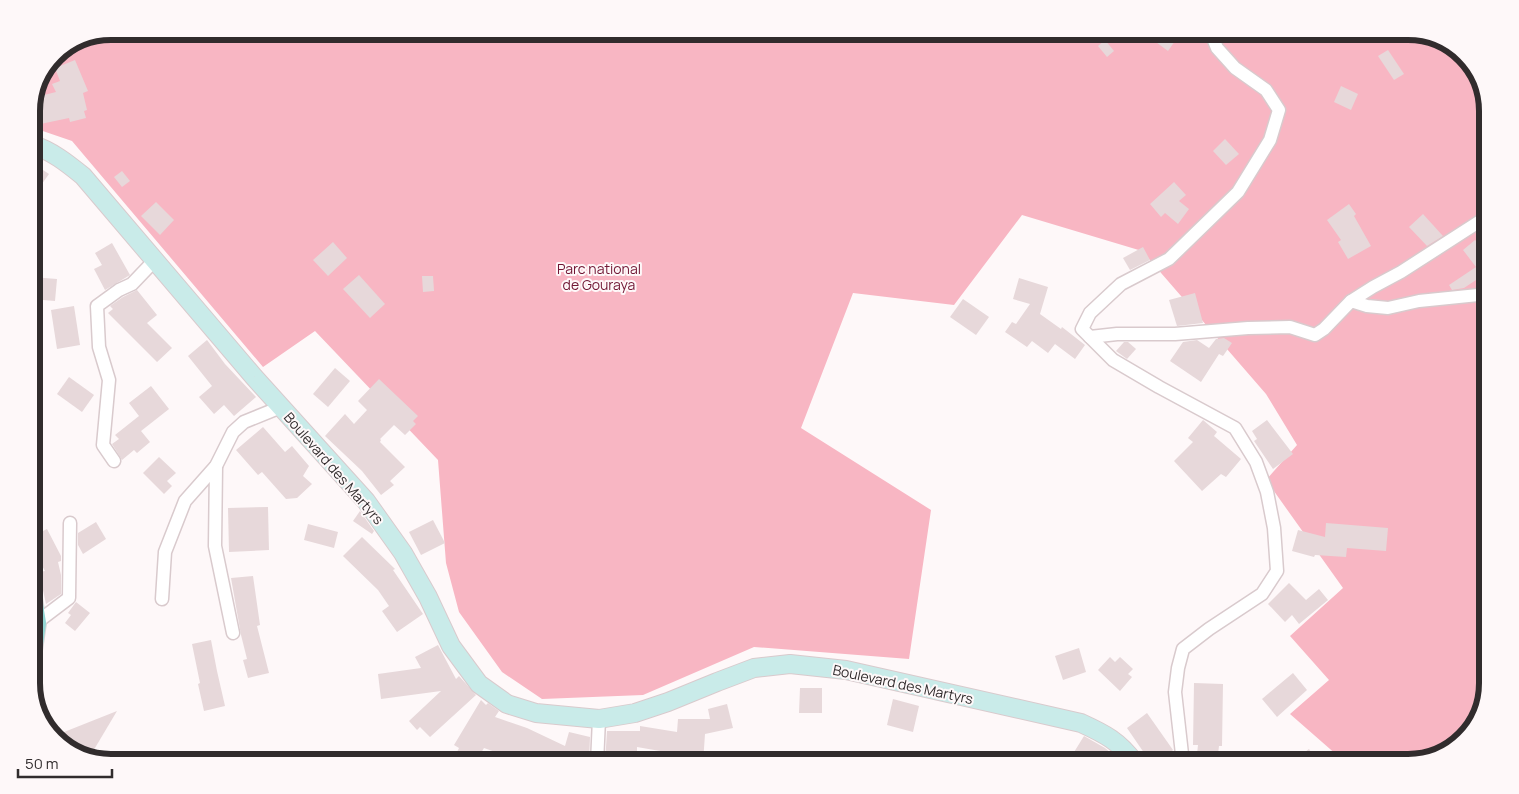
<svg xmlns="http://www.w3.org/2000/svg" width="1519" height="794" font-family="Manrope,sans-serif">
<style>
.green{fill:#f8b6c3}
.building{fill:#e7d8da}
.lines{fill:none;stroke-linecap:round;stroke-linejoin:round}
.minor-casing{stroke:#d9cacd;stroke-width:15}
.secondary-casing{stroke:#d9cacd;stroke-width:20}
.primary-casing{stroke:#d6d5d5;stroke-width:22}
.minor{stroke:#fff;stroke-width:12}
.secondary{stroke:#c9ebe9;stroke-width:18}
.primary{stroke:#93d7d4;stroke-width:20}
.labels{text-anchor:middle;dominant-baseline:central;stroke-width:4;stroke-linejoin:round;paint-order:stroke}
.park-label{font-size:14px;fill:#711634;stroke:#fef8f9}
.street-label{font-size:14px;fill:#312c2d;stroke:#fef8f9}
.rim{fill:none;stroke:#312c2d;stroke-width:6}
</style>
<rect width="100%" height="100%" fill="#fef8f9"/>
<!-- green -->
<path class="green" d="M111 31H1408L1443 40 1474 67 1488 106V683L1479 718 1448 752 1408 763H1346L1290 714 1329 680 1290 636 1343 588 1266 480 1297 445 1266 394 1142 251 1022 215 954 305 853 293 801 428 931 510 909 659 754 647 643 695 542 699 502 672 459 612 446 563 438 460 315 331 263 367 72 141 31 127V106L55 55Z"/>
<!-- building -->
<g class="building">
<path d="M1141 31H1182L1168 51Z"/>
<path d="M1105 40 1114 51 1107 57 1098 46Z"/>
<path d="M1388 50 1404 74 1394 80 1378 56Z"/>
<path d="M75 60 88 91 83 93 87 110 84 111 86 118 70 122 69 118 31 126V106L36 97 56 92 52 84 60 81 55 68Z"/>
<path d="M1341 86 1358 94 1351 110 1334 102Z"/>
<path d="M1225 139 1239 154 1226 165 1213 151Z"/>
<path d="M31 162 49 174 39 188 31 183Z"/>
<path d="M1488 168V191L1476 177Z"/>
<path d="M122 171 130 181 122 187 114 177Z"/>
<path d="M1174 182 1186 195 1179 201 1189 209 1178 224 1165 213 1161 217 1150 204Z"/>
<path d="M156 202 174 220 160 235 141 216Z"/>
<path d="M1349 204 1356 214 1354 216 1371 246 1348 259 1338 242 1341 240 1327 220Z"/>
<path d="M1423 214 1443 236 1427 246 1409 227Z"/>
<path d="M1488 235V286H1485L1479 278 1464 288 1452 290 1449 285 1476 267 1463 250 1475 240 1478 243Z"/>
<path d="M333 242 347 258 328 276 313 260Z"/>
<path d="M112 243 130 275 105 290 94 269 102 265 95 253Z"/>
<path d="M1143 247 1150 260 1130 270 1123 258Z"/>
<path d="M359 275 385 304 370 318 343 289Z"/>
<path d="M422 276H433L434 291 423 292Z"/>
<path d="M32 277 57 279 55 301 31 299Z"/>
<path d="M1019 278 1048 287 1040 314 1061 329 1062 327 1085 345 1075 359 1055 344 1048 353 1032 341 1027 347 1005 332 1012 322 1016 324 1030 304 1013 299Z"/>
<path d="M137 290 157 315 147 323 172 348 157 362 108 313 113 309 110 306 123 297Z"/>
<path d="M1195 293 1203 323 1177 326 1169 300Z"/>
<path d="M963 299 989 317 976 335 950 317Z"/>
<path d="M74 306 80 345 57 349 51 310Z"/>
<path d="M1224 338 1232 343 1223 356 1219 354 1201 382 1170 361 1183 342 1197 340 1209 348 1216 339Z"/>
<path d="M207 340 225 364 256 397 234 416 224 405 214 414 199 397 212 386 188 356Z"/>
<path d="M1124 342H1128L1136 349 1127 359 1116 351Z"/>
<path d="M335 368 350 381 328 407 313 394Z"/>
<path d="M69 377 94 395 82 412 57 394Z"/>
<path d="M379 379 418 416 413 421 416 424 405 435 394 425 380 439 381 440 380 442 405 467 390 481 394 485 381 495 362 471 325 436 345 414 354 424 367 410 358 401Z"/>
<path d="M151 386 169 409 141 431 150 442 137 453 134 450 122 460 112 444 119 439 115 435 139 416 129 403Z"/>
<path d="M1203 420 1217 432 1214 436 1241 459 1226 477 1221 474 1202 491 1174 461 1193 442 1188 438Z"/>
<path d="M1267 420 1293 454 1273 469 1254 441 1257 439 1252 431Z"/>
<path d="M263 427 285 452 292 446 309 466 303 476 312 484 297 498 286 499 262 472 258 475 236 450Z"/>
<path d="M159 457 176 473 167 481 172 486 164 494 143 473Z"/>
<path d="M268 507 269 550 229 552 228 508Z"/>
<path d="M360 511 374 531 372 534 353 521Z"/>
<path d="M433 520 445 543 421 555 409 532Z"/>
<path d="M96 522 106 539 83 554 78 545V533Z"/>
<path d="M1326 523 1388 528 1386 551 1347 548 1346 557 1315 555 1314 557 1292 551 1298 530 1325 537Z"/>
<path d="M308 524 338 532 334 548 304 540Z"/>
<path d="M47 529 61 556V561L58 562 61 575V594L46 604 39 572 45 571 31 546V537Z"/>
<path d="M362 537 395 569 393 570 423 614 397 632 382 611 389 606 378 590 343 556Z"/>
<path d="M253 576 260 625 257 626 269 673 248 678 243 660 247 659 241 635 231 578Z"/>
<path d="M1289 583 1306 600 1319 589 1328 600 1299 624 1292 615 1285 622 1268 604Z"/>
<path d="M76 602 90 613 75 631 65 623 71 615 68 613Z"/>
<path d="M211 640 217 671 225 706 204 711 198 684 200 683 192 644Z"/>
<path d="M438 645 456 679 459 676 476 695 430 737 420 727 417 730 409 721 441 691 381 699 378 674 421 668 415 657Z"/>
<path d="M1079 648 1086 672 1063 680 1055 656Z"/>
<path d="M1110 657 1115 662 1120 657 1133 669 1128 674 1132 677 1120 691 1098 670Z"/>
<path d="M1293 673 1307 690 1277 717 1262 699Z"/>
<path d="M1194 683 1223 684 1222 746H1219L1217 763H1196L1198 745H1193Z"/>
<path d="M800 688H822V713H799Z"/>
<path d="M893 699 919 706 913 732 887 725Z"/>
<path d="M481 700 486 705 488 703 499 711 495 717 527 728 565 746 569 732 590 737 589 763H526L484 748 475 763H466L455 756 459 748 454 745Z"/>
<path d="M727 704 733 728 705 734 703 763H683V755L637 747V763H605L607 731H640V726L677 732 678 719H710L708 709Z"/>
<path d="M117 711 89 758 76 754 54 736Z"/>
<path d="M1147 713 1173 750 1169 754 1175 763H1151L1127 728Z"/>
<path d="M1084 736 1105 748 1113 755 1112 757 1119 763H1080L1071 757Z"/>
<path d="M1309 749 1318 763H1290Z"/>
</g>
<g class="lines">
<!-- minor casing -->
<g class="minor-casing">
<g id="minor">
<path d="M1317 31H1353"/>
<path d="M1351 301 1367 306 1388 308 1419 301 1488 294"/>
<path d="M1090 337 1117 334H1175L1248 328 1290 327 1315 335 1324 329 1351 301 1373 287 1401 272 1488 216"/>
<path d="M114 461 103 445 109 380 99 347 97 306 119 290 132 284 154 261"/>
<path d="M216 466 215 546 233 633"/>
<path d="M162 599 165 552 185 501 216 466 233 432 244 422 281 407"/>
<path d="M36 623 69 598 70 523"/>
<path d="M597 763 599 719 602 718"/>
<path d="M1183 763 1175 692 1178 668 1183 649 1209 629 1262 594 1277 571 1274 528 1267 492 1256 462 1235 428 1159 387 1113 360 1082 329 1090 313 1121 284 1169 259 1238 192 1270 140 1279 110 1266 90 1235 68 1217 48 1210 31"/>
</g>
</g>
<!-- secondary casing -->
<g class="secondary-casing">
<path id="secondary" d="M31 144C52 151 67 163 83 176L254 377 366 501 403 553 428 597 451 646 479 684 507 704 536 713 599 719 635 713 668 702 717 682 754 668 790 664 846 670 1081 723C1105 734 1119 741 1135 763"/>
</g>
<!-- primary casing -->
<g class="primary-casing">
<path id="primary" d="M31 593 36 623 31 657"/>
</g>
<!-- minor -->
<use href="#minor" class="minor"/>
<!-- secondary -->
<use href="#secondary" class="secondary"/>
<!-- primary -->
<use href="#primary" class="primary"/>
</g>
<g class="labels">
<!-- park labels -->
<g class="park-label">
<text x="599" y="268">Parc national<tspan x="599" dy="16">de Gouraya</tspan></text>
</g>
<!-- street labels -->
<g class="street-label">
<text transform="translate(334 468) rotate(49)">Boulevard des Martyrs</text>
<text transform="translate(903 684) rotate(12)">Boulevard des Martyrs</text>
</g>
</g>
<!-- crop -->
<path d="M0 0H1519V794H0ZM111 40H1408A71 71 0 0 1 1479 111V683A71 71 0 0 1 1408 754H111A71 71 0 0 1 40 683V111A71 71 0 0 1 111 40Z" fill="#fef8f9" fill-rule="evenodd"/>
<path class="rim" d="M111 40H1408A71 71 0 0 1 1479 111V683A71 71 0 0 1 1408 754H111A71 71 0 0 1 40 683V111A71 71 0 0 1 111 40Z"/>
<!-- scale -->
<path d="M18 769v8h94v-8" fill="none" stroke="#312c2d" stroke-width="2.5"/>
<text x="25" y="769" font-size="15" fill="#312c2d" stroke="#fef8f9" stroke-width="4" paint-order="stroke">50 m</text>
</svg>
